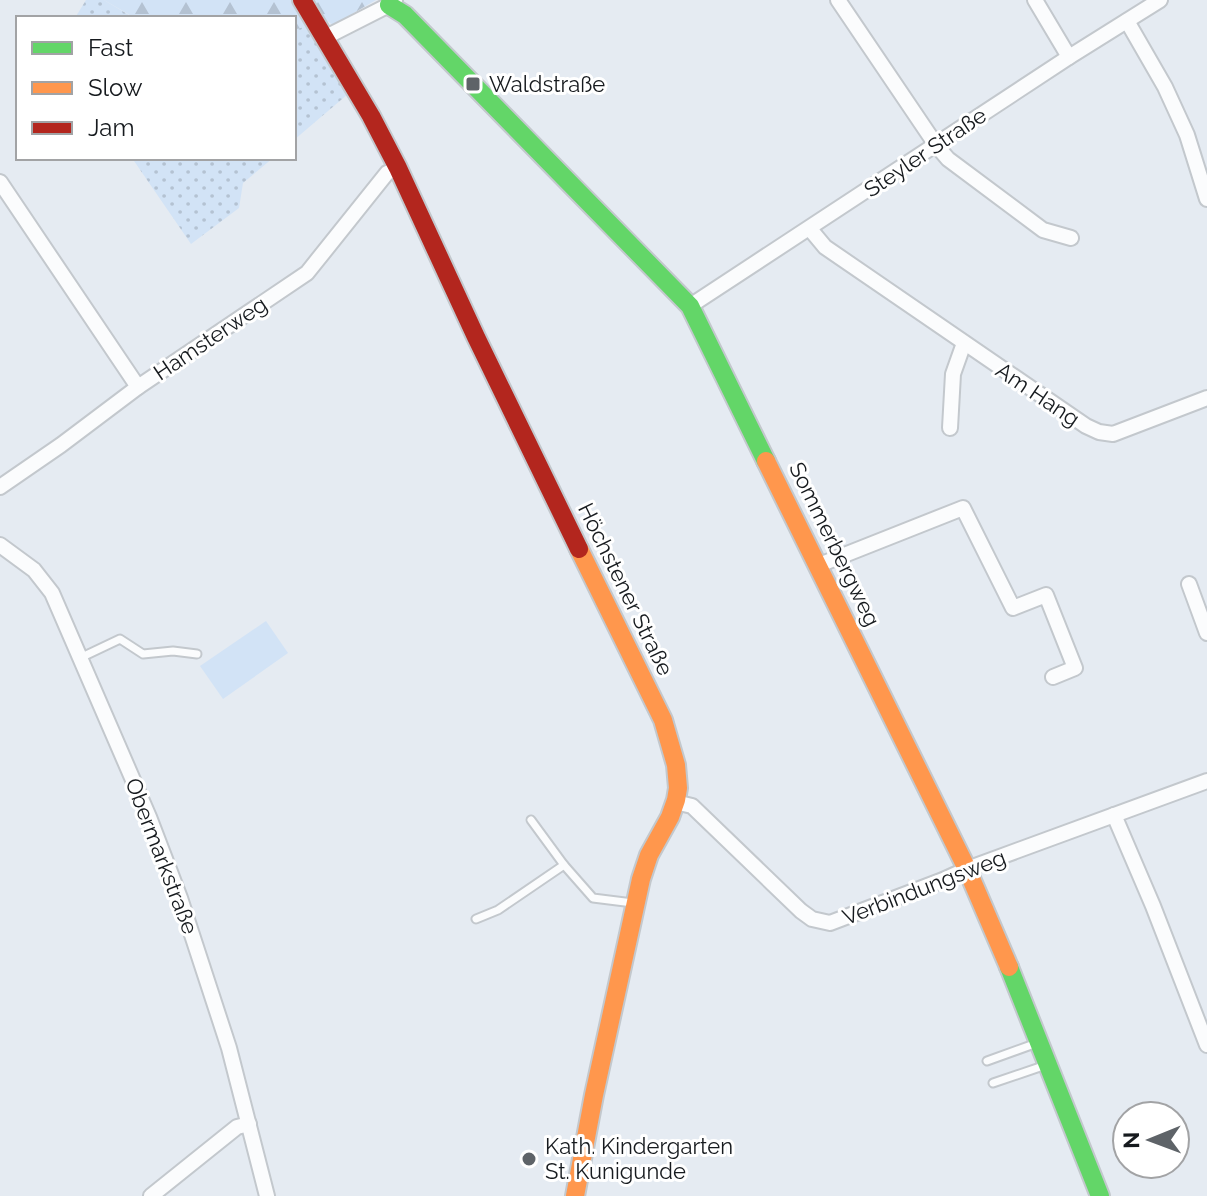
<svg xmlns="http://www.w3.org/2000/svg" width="1207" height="1196" font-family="Raleway,sans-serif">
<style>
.grass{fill:url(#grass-dots)}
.forest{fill:url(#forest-firs)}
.garden{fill:#d2e3f6}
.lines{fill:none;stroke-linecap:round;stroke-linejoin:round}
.lane-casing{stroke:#c3c8cd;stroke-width:11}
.street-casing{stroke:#c3c8cd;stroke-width:18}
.fast-casing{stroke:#c3c8cd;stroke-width:22}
.slow-casing{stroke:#c3c8cd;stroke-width:22}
.jam-casing{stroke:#c3c8cd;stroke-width:22}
.lane{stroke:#fbfcfd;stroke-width:7}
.street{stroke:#fbfcfd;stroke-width:14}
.fast{stroke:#63d668;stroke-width:18}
.slow{stroke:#ff974d;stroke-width:18}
.jam{stroke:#b3261e;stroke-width:18}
.poi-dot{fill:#5e6368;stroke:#fff;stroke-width:3}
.labels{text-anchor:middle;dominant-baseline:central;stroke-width:6;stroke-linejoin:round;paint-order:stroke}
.poi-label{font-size:22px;fill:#161a1e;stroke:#fff;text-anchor:start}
.street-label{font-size:22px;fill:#161a1e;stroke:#fff}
</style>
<defs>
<pattern id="grass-dots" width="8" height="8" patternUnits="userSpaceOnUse" patternTransform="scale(2)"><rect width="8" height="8" fill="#d2e3f6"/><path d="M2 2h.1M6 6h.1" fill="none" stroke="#b4c2d2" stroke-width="1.8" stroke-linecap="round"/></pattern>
<pattern id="forest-firs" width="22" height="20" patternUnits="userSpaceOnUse" patternTransform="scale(2)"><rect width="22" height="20" fill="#d2e3f6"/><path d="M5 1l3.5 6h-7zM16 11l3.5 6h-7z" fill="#b4c2d2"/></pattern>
</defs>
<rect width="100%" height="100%" fill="#e5ebf2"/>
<!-- grass -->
<g class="grass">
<path d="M86 0H104L134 18H75Z"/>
<path d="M306 26 348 94 294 140V30Z"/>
<path d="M132 158H273L243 183 239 208 191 244Z"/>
</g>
<!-- forest -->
<path class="forest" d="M104 0H376L333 25 321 17 306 26 294 30V18H135Z"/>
<!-- garden -->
<path class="garden" d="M266 621 288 653 223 699 200 666Z"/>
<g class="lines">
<!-- lane casing -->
<g class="lane-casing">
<g id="lane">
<path d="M80 658 120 639 143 654 173 651 197 654"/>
<path d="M531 820 564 865 593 898 633 903"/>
<path d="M476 919 498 910 564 865"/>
<path d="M987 1061 1037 1043"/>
<path d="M993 1083 1046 1065"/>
</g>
</g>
<!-- street casing -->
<g class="street-casing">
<g id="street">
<path d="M838 0 936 145 948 159 1043 230 1071 238"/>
<path d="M1035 0 1069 57"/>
<path d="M1127 21 1165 87 1187 135 1207 199"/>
<path d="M326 37 389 5 395 0"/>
<path d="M0 182 138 387"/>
<path d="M810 229 825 247 1086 426 1099 432 1113 434 1207 398"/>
<path d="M690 306 1069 57 1160 0"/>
<path d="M950 428 953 374 964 343"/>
<path d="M0 487 61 445 138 387 307 273 387 173 398 168"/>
<path d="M0 545 34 570 52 593 149 817 180 898 229 1048 267 1196"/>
<path d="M819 565 963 508 1013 608 1046 595 1075 668 1053 677"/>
<path d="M1189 584 1207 633"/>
<path d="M675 802 692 806 801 911 812 919 830 923 943 880 967 869 1207 781"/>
<path d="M1114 815 1153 906 1207 1045"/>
<path d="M151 1196 237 1127 249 1124"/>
</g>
</g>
<!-- fast casing -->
<g class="fast-casing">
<g id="fast">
<path d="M389 5 405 15 690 306 766 461"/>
<path d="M1009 967 1100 1196"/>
</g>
</g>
<!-- slow casing -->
<g class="slow-casing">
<g id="slow">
<path d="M766 461 967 869 1009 967"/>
<path d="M575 1196 594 1095 641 879 649 855 670 817 676 800 678 788 676 765 663 720 579 549"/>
</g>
</g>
<!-- jam casing -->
<g class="jam-casing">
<path id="jam" d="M302 0 371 116 398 168 476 337 579 549"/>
</g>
<!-- lane -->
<use href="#lane" class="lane"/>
<!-- street -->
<use href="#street" class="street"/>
<!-- fast -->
<use href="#fast" class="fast"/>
<!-- slow -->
<use href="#slow" class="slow"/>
<!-- jam -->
<use href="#jam" class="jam"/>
</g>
<!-- markers -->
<g class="poi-dot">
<rect x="465" y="76" width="16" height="16" rx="4"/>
<circle cx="529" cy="1159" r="8"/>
</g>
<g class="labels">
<!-- poi labels -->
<g class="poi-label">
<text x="489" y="84">Waldstraße</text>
<text x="545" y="1146">Kath. Kindergarten<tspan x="545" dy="25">St. Kunigunde</tspan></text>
</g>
<!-- street labels -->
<g class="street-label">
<text transform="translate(925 152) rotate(-34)">Steyler Straße</text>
<text transform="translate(210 338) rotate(-34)">Hamsterweg</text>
<text transform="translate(1038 394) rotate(34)">Am Hang</text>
<text transform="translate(835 544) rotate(64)">Sommerbergweg</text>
<text transform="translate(626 589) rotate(64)">Höchstener Straße</text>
<text transform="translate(162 856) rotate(69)">Obermarkstraße</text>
<text transform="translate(924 887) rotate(-21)">Verbindungsweg</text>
</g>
</g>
<!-- legend -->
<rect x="16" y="16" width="280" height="144" fill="#ffffff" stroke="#a2a3a5" stroke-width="2"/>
<rect x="32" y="42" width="40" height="12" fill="#63d668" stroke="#a2a3a5" stroke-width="2"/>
<text x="88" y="56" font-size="24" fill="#161a1e">Fast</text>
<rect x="32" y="82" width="40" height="12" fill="#ff974d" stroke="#a2a3a5" stroke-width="2"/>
<text x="88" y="96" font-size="24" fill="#161a1e">Slow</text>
<rect x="32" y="122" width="40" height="12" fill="#b3261e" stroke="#a2a3a5" stroke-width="2"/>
<text x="88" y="136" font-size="24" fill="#161a1e">Jam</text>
<!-- north arrow -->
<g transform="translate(1151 1140) rotate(269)"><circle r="38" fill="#ffffff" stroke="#a2a3a5" stroke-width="2"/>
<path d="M0-6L14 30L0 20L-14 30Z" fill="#5e6368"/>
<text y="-12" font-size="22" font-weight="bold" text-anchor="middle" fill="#161a1e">N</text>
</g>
</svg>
